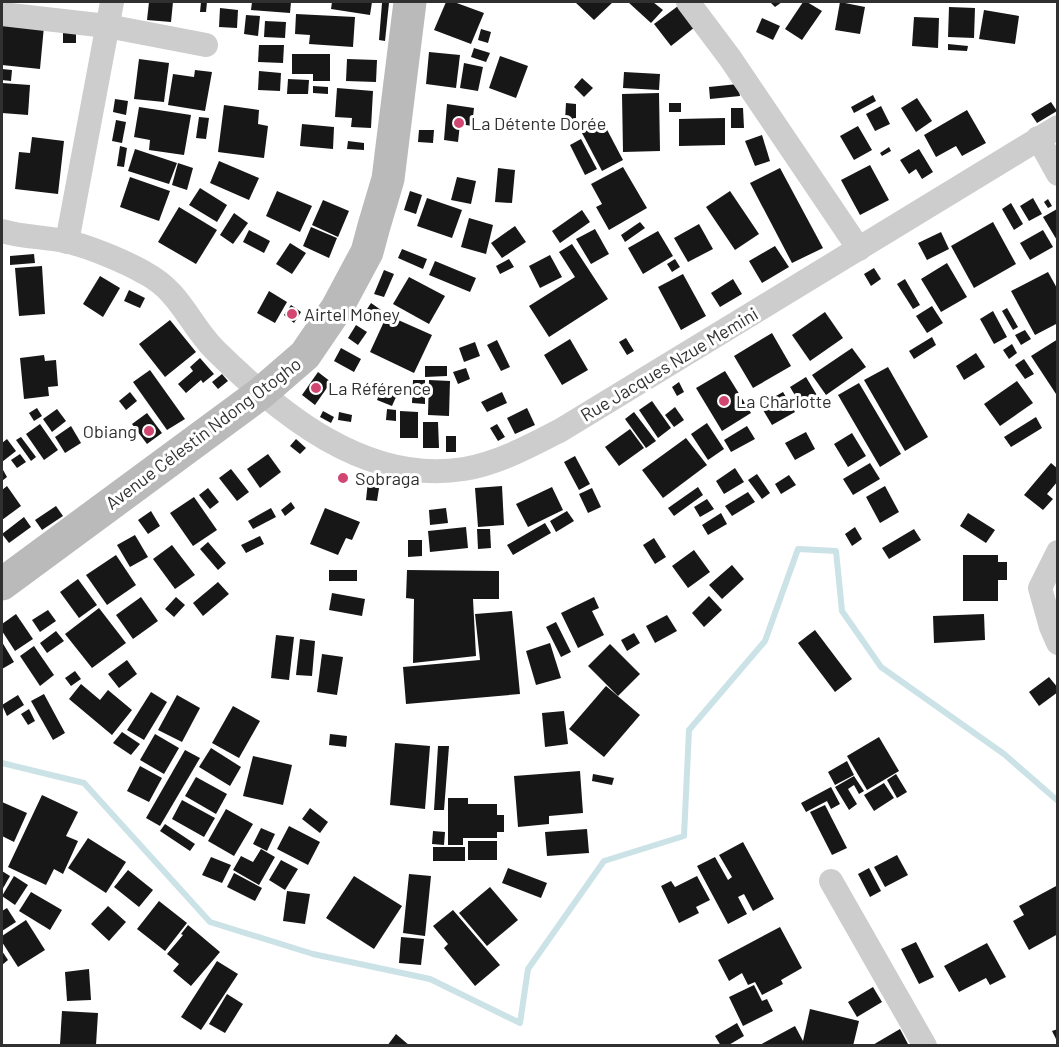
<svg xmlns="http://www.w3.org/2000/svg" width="1059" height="1047" font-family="Barlow,sans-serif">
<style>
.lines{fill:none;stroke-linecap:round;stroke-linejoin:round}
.stream{stroke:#cbe2e7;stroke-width:6}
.building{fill:#171717}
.minor{stroke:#cdcdcd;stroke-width:24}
.secondary{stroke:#bababa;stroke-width:33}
.poi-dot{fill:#d24771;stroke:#fff;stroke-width:2}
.labels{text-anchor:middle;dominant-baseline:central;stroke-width:6;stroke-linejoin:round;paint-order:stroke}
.poi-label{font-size:18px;fill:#303030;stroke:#fff;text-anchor:start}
.street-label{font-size:18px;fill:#303030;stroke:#fff}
</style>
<rect width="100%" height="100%" fill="#fff"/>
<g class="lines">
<!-- stream -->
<path class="stream" d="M2 763 84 783 210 922 313 954 430 979 520 1023 528 969 604 861 684 836 689 730 765 641 798 549 836 551 842 611 881 667 1004 754 1058 801"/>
</g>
<!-- building -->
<g class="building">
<path d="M149 2H173L171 22 147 20Z"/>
<path d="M201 2H207L206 12H200Z"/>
<path d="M252 2H291L290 13 251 10Z"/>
<path d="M332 2H372L370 15 331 9Z"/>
<path d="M446 2H454L484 13 471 44 434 30Z"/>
<path d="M575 2H613L594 20Z"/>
<path d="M628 2H653L663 10 651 23Z"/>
<path d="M770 2H782L775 7Z"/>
<path d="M803 2H807L822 11 802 40 785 29Z"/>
<path d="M840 2 865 7 860 34 835 30Z"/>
<path d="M382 3H389L385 41 379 40Z"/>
<path d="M678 6 695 27 671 46 654 24Z"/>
<path d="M949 7 975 8 974 38 948 37Z"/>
<path d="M220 8 238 10 237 28 219 27Z"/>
<path d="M984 10 1019 16 1015 44 979 39Z"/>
<path d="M296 14 355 17 353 47 309 44 310 35 295 34Z"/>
<path d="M246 15 260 16 258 36 244 34Z"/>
<path d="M914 17 939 18 938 48 912 46Z"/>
<path d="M762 18 780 26 773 40 756 32Z"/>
<path d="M265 21 286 22 285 38 264 37Z"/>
<path d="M2 22 44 26 40 69 2 65Z"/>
<path d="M481 29 491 32 488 43 478 40Z"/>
<rect x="63" y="32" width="13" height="11"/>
<path d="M948 44 968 46 967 51 948 50Z"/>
<path d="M259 45H284L283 63 258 62Z"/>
<path d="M474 48 490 53 486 62 471 57Z"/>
<path d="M429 52 460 55 456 88 426 84Z"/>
<path d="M292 54H330V81H313V74H292Z"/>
<path d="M500 56 528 66 516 98 489 88Z"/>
<path d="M139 59 169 63 164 102 134 99Z"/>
<path d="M347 59 377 60 376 82 346 81Z"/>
<path d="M464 63 483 67 478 91 460 88Z"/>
<path d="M2 69 12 70 11 81 2 80Z"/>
<path d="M195 70 212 72 205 111 168 105 173 74 194 77Z"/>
<path d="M259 71 281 73 280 91 258 90Z"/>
<path d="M624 72 660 74 659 90 623 88Z"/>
<path d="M582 78 593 88 584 97 574 87Z"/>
<path d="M288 79 309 80 308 94H287Z"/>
<path d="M2 83 30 85 28 115 2 113Z"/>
<path d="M738 84 740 96 710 99 709 87Z"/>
<path d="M313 86 328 87V94L313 93Z"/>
<path d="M337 88 373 91 371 128 351 127 352 118 335 117Z"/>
<path d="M659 93 660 151 623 152 622 94Z"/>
<path d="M873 95 876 101 854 113 851 107Z"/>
<path d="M917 98 932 121 916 132 901 108Z"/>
<path d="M115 99 128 101 126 115 113 112Z"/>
<path d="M1051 102 1057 111 1037 123 1031 114Z"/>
<path d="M566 103 576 104V120H565Z"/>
<rect x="669" y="103" width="12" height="9"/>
<path d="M447 104 474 108 472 126 460 124 458 142 444 140Z"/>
<path d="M224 105 259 110 258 124 268 126 264 158 218 152Z"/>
<path d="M881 106 890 124 875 131 866 114Z"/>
<path d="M139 107 191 115 184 155 149 150 150 140 134 137Z"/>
<path d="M731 108H743L744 128H731Z"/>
<path d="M967 110 986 143 962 156 956 146 936 157 924 135Z"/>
<path d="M199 117 209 118 206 139 196 138Z"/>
<path d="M725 118V145L679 146V119Z"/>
<path d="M116 120 126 122 122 143 112 141Z"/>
<path d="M603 122 623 160 602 171 582 133Z"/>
<path d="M302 124 334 127 333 149 300 146Z"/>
<path d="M858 126 872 150 854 160 840 136Z"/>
<path d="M419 130H434L433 143 418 142Z"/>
<path d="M762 135 770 161 755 166 745 141Z"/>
<path d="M32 137 64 141 58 194 15 189 19 152 30 153Z"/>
<path d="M581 139 597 169 585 175 570 145Z"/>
<path d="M348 141 364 143V150L347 149Z"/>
<path d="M120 146 127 148 124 167 117 166Z"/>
<path d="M889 147 891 151 882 156 880 153Z"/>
<path d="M135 149 177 163 169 184 128 171Z"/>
<path d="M919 149 933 172 922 179 916 169 909 174 900 160Z"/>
<path d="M219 161 259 178 249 200 210 183Z"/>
<path d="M178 163 193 168 187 190 172 185Z"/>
<path d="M870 165 889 200 860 215 841 180Z"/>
<path d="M623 167 647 208 609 230 596 207 602 204 591 184Z"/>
<path d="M498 168 515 170 512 203 495 202Z"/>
<path d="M780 168 823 248 792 263 750 183Z"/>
<path d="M130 177 170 191 159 221 120 207Z"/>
<path d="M457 177 476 181 471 204 451 200Z"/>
<path d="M200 188 227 205 217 222 189 205Z"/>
<path d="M277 191 312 206 300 232 266 216Z"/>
<path d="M410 191 422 195 416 214 404 210Z"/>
<path d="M730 191 759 234 735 250 706 207Z"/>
<path d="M427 198 462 210 452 238 417 226Z"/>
<path d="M1033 198 1042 214 1029 221 1020 206Z"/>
<path d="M1048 199 1052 206 1048 208 1044 202Z"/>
<path d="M323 200 349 211 338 237 312 225Z"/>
<path d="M1011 203 1023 224 1014 230 1002 209Z"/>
<path d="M179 207 217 230 196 264 158 242Z"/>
<path d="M1057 209 1058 211V242L1043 217Z"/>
<path d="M582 210 590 222 560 243 552 231Z"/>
<path d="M234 213 248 223 233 244 220 235Z"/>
<path d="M469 218 493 225 486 254 461 247Z"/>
<path d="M640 222 645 228 625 242 621 235Z"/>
<path d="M993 222 1016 264 974 288 951 246Z"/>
<path d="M699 224 713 249 688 262 674 238Z"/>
<path d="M515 226 526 242 502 258 491 243Z"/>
<path d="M311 227 337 238 329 258 303 246Z"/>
<path d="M595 229 609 254 591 264 576 239Z"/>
<path d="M249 230 270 241 264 253 243 242Z"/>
<path d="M1043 230 1053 247 1030 260 1020 243Z"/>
<path d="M658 231 673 256 643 274 628 248Z"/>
<path d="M941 232 949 249 927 260 918 243Z"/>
<path d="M290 243 306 253 292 274 276 264Z"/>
<path d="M572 244 608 299 549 337 529 306 575 277 559 252Z"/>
<path d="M775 246 789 267 762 283 749 261Z"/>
<path d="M402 249 427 259 423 269 398 258Z"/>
<path d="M34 254 35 263 10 265V256Z"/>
<path d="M550 255 562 277 540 288 529 266Z"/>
<path d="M509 259 514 267 500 274 496 266Z"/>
<path d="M675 259 680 267 672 272 667 264Z"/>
<path d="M435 261 476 278 470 292 429 275Z"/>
<path d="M947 263 967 297 941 312 921 279Z"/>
<path d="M42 266 45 314 19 316 15 268Z"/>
<path d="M874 268 881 279 871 286 864 274Z"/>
<path d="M384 270 394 274 384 297 374 294Z"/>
<path d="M1048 272 1058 290V323L1035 335 1011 291Z"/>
<path d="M683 274 706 316 681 330 658 287Z"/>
<path d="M100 276 120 288 103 317 83 304Z"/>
<path d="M409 277 445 296 429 324 393 304Z"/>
<path d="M733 279 742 294 720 307 711 293Z"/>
<path d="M905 279 920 305 913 309 897 284Z"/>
<path d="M129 290 145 298 140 308 124 301Z"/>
<path d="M269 291 287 302 275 323 257 313Z"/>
<path d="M371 303 381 310 372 323 362 317Z"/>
<path d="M291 305 301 312 294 323 284 315Z"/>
<path d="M932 306 943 323 927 333 916 316Z"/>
<path d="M1007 308 1018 327 1013 330 1002 311Z"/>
<path d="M993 311 1007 337 994 344 980 319Z"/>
<path d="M825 312 843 338 810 361 792 335Z"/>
<path d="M387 315 432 335 414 373 370 352Z"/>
<path d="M170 320 196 352 165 377 139 344Z"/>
<path d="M356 325 367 332 358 345 348 338Z"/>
<path d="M1025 330 1031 339 1021 345 1015 335Z"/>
<path d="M772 333 791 366 753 388 734 356Z"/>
<path d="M932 337 936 345 914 359 909 351Z"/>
<path d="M626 338 634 351 627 355 619 342Z"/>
<path d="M570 339 588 370 562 385 544 355Z"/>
<path d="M1058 339V397L1031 356Z"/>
<path d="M497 340 510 367 501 371 487 345Z"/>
<path d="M475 342 480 356 464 362 459 348Z"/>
<path d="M1012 344 1017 353 1009 359 1003 350Z"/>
<path d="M341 348 361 359 354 372 334 361Z"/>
<path d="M852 348 866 367 826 395 812 375Z"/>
<path d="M976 353 985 367 964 380 956 366Z"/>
<path d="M44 355 45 361 56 360 58 386 48 387 49 396 24 399 20 358Z"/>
<path d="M200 358 214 374 203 383 201 380 186 393 178 384 193 371 190 367Z"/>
<path d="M1024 359 1034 374 1025 379 1015 365Z"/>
<path d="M425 366H447V376L425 377Z"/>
<path d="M888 367 928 437 905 451 864 380Z"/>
<path d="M466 368 470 379 458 384 453 372Z"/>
<path d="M150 370 185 419 167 430 133 382Z"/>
<path d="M725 371 751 413 722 431 696 388Z"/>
<path d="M318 372 331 382 315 405 302 395Z"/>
<path d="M222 374 228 381 218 389 212 382Z"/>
<path d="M806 377 818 397 802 407 790 387Z"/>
<path d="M413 380H425V404L412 403Z"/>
<path d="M429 380 450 381 449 416 428 415Z"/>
<path d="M1017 381 1033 403 1000 426 984 404Z"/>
<path d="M679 382 684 392 677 396 672 387Z"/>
<path d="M859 383 901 454 880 467 838 395Z"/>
<path d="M381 390 396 397 392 406 377 400Z"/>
<path d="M130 392 137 401 126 410 119 401Z"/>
<path d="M502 392 507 403 487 412 481 402Z"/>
<path d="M783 392 795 412 772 425 760 405Z"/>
<path d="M652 401 671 428 658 438 639 410Z"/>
<path d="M675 407 684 420 674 427 665 415Z"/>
<path d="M37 408 42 416 34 421 29 413Z"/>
<path d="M527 408 535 425 515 434 507 418Z"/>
<path d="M57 409 66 421 52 432 43 419Z"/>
<path d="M387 409 396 410V421L386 420Z"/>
<path d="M323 411 334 417 331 423 320 417Z"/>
<path d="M400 411 418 412V438H400Z"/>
<path d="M339 412 352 415 351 422 338 420Z"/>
<path d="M634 412 656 441 646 448 625 419Z"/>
<path d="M147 413 162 433 147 444 132 424Z"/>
<path d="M1036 417 1042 428 1011 447 1004 437Z"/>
<path d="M423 422H438L439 448H423Z"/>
<path d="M707 423 724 449 708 460 691 434Z"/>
<path d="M40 424 58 450 44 460 26 434Z"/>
<path d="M497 424 505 437 498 441 490 428Z"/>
<path d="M71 426 81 443 65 453 55 437Z"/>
<path d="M747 426 755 439 731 452 724 440Z"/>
<path d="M630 429 644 448 619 466 605 447Z"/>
<path d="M806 432 815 449 795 460 785 443Z"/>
<path d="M852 433 866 456 848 467 834 444Z"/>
<rect x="446" y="436" width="10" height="16"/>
<path d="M21 437 36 457 31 461 16 440Z"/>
<path d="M686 438 707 465 663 498 642 470Z"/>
<path d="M7 439 16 451 2 462V443Z"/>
<path d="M296 439 306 448 300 454 290 446Z"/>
<path d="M20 454 26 462 17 468 11 460Z"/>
<path d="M268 454 281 472 260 488 247 469Z"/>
<path d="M575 456 590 484 579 490 564 462Z"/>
<path d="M870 463 880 479 853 495 843 479Z"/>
<path d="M1051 463 1058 469V481L1047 494 1053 499 1043 510 1024 495Z"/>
<path d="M2 468 7 477 2 481Z"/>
<path d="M735 468 744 482 724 494 716 481Z"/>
<path d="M231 469 249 492 237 501 219 478Z"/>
<path d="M757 474 770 493 762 499 748 480Z"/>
<path d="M789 475 796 485 781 494 775 484Z"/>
<path d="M368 481 380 482 377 501 366 500Z"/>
<path d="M7 486 21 506 2 520V490Z"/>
<path d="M502 486 504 525 478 527 475 488Z"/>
<path d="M885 486 899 512 880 523 866 497Z"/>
<path d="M552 487 563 510 528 527 516 504Z"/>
<path d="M698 487 703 495 674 516 668 508Z"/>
<path d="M208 488 219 502 210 509 199 495Z"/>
<path d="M592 488 601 507 588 513 579 494Z"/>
<path d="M748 492 755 502 732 516 725 506Z"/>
<path d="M194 497 217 530 193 546 170 513Z"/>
<path d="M707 499 714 509 700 517 694 507Z"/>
<path d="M291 502 295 508 285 516 281 510Z"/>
<path d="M56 506 63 516 42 530 35 520Z"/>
<path d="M271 508 276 517 253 529 248 521Z"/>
<path d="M325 508 360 522 352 540 346 538 338 555 310 544Z"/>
<path d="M446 508 448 523 430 525 429 510Z"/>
<path d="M151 511 160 526 148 534 138 520Z"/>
<path d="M567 511 574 521 556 532 550 521Z"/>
<path d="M721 513 727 524 708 535 702 525Z"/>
<path d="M968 513 995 530 986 543 960 526Z"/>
<path d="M24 517 31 527 9 543 2 534Z"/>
<path d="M545 523 551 533 513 555 507 545Z"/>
<path d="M466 527 468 548 430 552 428 531Z"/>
<path d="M855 527 862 539 852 546 845 534Z"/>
<path d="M477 529H490L491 548 478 549Z"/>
<path d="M914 529 921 540 889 559 882 548Z"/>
<path d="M135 535 148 557 130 567 117 545Z"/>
<path d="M260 536 264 544 246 553 241 545Z"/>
<path d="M654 538 666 557 655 564 643 545Z"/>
<path d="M408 540H422V556L408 557Z"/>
<path d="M208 542 226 563 218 570 200 549Z"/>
<path d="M172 545 195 575 175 589 153 559Z"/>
<path d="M694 550 710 572 688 588 672 566Z"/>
<path d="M116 555 136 585 107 605 86 575Z"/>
<path d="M963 555H998V562H1007V580H998V601H963Z"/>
<path d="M732 565 744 579 722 599 709 585Z"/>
<rect x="329" y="570" width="28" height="11"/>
<path d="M407 570 499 571V599H473L476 656 413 663 414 599 406 598Z"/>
<path d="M78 579 97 605 79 618 60 592Z"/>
<path d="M218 582 229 594 203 616 193 603Z"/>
<path d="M332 593 365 599 362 616 329 610Z"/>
<path d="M709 596 722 610 704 627 692 613Z"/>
<path d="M141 597 158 621 133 639 116 615Z"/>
<path d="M176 597 185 605 174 617 165 609Z"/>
<path d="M594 597 599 608 592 611 604 635 578 648 561 613Z"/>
<path d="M99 608 126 643 92 668 65 634Z"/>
<path d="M48 610 56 621 40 632 32 620Z"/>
<path d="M512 611 520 694 406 704 403 667 480 660 475 614Z"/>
<path d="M16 614 33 639 15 651 2 631V624Z"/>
<path d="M984 614 985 640 934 643 933 616Z"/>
<path d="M667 615 677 631 655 643 646 626Z"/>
<path d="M556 622 571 652 561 657 546 627Z"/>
<path d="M815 630 852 679 835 692 798 643Z"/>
<path d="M56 631 64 641 47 653 40 643Z"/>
<path d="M634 633 640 643 627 651 621 640Z"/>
<path d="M276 635 294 637 289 680 271 678Z"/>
<path d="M300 639 315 641 312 676 296 675Z"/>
<path d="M2 642 14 662 2 669Z"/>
<path d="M550 643 561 678 536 685 526 651Z"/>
<path d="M610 644 640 674 618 696 588 666Z"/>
<path d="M34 646 54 675 40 686 20 656Z"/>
<path d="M322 654 343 657 337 695 317 692Z"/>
<path d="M127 660 137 674 119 688 108 674Z"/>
<path d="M75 671 81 679 71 686 65 678Z"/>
<path d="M1049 677 1058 688V692L1039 706 1029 692Z"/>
<path d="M81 684 100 700 108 690 132 710 112 735 69 699Z"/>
<path d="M606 686 640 715 604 757 569 729Z"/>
<path d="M151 692 167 702 144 740 127 730Z"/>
<path d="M44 694 65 733 53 740 31 701Z"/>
<path d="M18 695 24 705 7 716 2 705Z"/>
<path d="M177 695 200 708 182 742 158 730Z"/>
<path d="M233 706 260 721 239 758 212 743Z"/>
<path d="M29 709 35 721 28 725 21 714Z"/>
<path d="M564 711 568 744 545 747 542 713Z"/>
<path d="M122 732 140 744 131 755 113 743Z"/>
<path d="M155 734 179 748 164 774 140 760Z"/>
<path d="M330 734 347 736 346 747 329 745Z"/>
<path d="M879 737 899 771 867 790 847 756Z"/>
<path d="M395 743 430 746 425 809 390 805Z"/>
<path d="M438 746H449L444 810H434Z"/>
<path d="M211 748 241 767 230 786 199 767Z"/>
<path d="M185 750 200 758 160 826 146 818Z"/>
<path d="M253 756 292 765 283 805 243 796Z"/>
<path d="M847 761 854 775 835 785 828 772Z"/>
<path d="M140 766 162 778 149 802 127 791Z"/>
<path d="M580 771 583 813 549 816V824L518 827 514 776Z"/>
<path d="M593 774 614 778 612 785 592 781Z"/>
<path d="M896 774 907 792 897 798 887 780Z"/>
<path d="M854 776 864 791 859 794 854 785 848 789 857 804 849 810 835 787Z"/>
<path d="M196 777 227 794 216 814 185 796Z"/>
<path d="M884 783 894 798 874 811 864 795Z"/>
<path d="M831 787 840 804 831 809 827 801 806 812 801 803Z"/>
<path d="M42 795 78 812 66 836 78 841 63 874 54 869 46 885 8 867Z"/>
<path d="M448 798H468V804H497V815H504V832H497V838H463V845H448Z"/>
<path d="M182 800 215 818 204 837 172 819Z"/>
<path d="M2 802 27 813 14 842 2 836Z"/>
<path d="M825 805 847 848 832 855 810 812Z"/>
<path d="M310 808 328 822 320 833 302 819Z"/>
<path d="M226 809 253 824 234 856 208 841Z"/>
<path d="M165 824 195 844 190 851 160 831Z"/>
<path d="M289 826 320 842 308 865 277 849Z"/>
<path d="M261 828 275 834 267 851 253 844Z"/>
<path d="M587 829 589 853 547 856 545 832Z"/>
<path d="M433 831 445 832 444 845 432 844Z"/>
<path d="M88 838 126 862 106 893 68 868Z"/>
<rect x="468" y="841" width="29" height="19"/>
<path d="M743 842 774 899 753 911 744 894 738 897 747 914 728 924 697 866 715 857 728 880 732 877 719 855Z"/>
<rect x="433" y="847" width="32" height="14"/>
<path d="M261 849 275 857 259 885 233 870 241 856 253 862Z"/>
<path d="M897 855 908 875 885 887 874 867Z"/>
<path d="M211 857 231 865 222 883 202 875Z"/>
<path d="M281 860 298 869 285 890 269 880Z"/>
<path d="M508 868 547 883 541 898 502 883Z"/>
<path d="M869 868 881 891 870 897 858 874Z"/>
<path d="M128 870 153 890 139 907 114 887Z"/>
<path d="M2 871 10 876 2 890Z"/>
<path d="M234 873 262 888 255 901 227 887Z"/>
<path d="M409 874 431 876 425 936 403 933Z"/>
<path d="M14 876 28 885 15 905 2 896Z"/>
<path d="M354 876 402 906 374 949 326 918Z"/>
<path d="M697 876 710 900 696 907 699 913 679 923 661 886 671 881 675 887Z"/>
<path d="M1058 885V934L1029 950 1013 921 1024 915 1019 906Z"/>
<path d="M490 887 518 920 487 946 459 913Z"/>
<path d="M287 891 310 894 305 924 283 921Z"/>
<path d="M31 892 62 910 50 930 19 911Z"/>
<path d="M159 901 187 923 165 951 137 929Z"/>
<path d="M108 906 126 922 109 941 91 924Z"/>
<path d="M7 908 16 922 2 931V911Z"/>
<path d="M453 910 500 965 475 986 444 948 448 944 433 926Z"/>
<path d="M26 920 45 950 18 967 2 942V936Z"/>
<path d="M188 925 220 952 191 986 173 971 179 964 167 954 183 935 181 934Z"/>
<path d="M780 927 802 968 781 980 783 984 762 995 755 982 748 985 742 973 729 981 718 960Z"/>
<path d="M401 937 424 939 421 965 399 963Z"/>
<path d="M916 942 934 977 919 984 901 949Z"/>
<path d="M987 943 1006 977 990 985 986 978 959 992 944 966Z"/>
<path d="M2 951 8 960 2 965Z"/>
<path d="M217 961 238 974 201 1030 181 1017Z"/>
<path d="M89 969 91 1000 67 1001 65 972Z"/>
<path d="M754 985 762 1001 767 999 773 1011 743 1026 729 997Z"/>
<path d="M873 987 882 1002 857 1017 848 1002Z"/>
<path d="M227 994 243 1004 225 1033 209 1024Z"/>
<path d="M810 1009 859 1021 853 1046H758L795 1026 803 1041Z"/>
<path d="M62 1011 98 1013 96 1045 60 1044Z"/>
<path d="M737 1023 744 1036 727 1046H721L715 1036Z"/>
<path d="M900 1029 909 1046H871Z"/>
<path d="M1058 1029V1043L1052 1031Z"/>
<path d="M396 1034 410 1046H387Z"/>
</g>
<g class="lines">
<!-- minor -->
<g class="minor">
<path d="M688 2 730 58 859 249"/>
<path d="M2 14 107 26 206 45"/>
<path d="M1038 138 1058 174"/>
<path d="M2 231C22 237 44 237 64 241 86 245 126 262 145 273 181 292 189 324 215 350 280 414 366 485 464 469 499 463 530 446 561 430L1058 127"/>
<path d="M67 242 112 2"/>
<path d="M1058 552 1040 588 1051 627 1058 643"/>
<path d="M831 881 925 1046"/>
</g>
<!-- secondary -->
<path class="secondary" d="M2 584 261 393 305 355 337 308 367 252 374 226 388 179 410 2"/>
</g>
<!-- markers -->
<g class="poi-dot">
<circle cx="459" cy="123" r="6"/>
<circle cx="292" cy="314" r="6"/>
<circle cx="316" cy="388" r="6"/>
<circle cx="724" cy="401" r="6"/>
<circle cx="149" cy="431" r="6"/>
<circle cx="343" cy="478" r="6"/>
</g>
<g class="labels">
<!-- poi labels -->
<g class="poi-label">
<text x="471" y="123">La Détente Dorée</text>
<text x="304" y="314">Airtel Money</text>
<text x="328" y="388">La Référence</text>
<text x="736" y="401">La Charlotte</text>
<text x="137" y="431" text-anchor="end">Obiang</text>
<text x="355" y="478">Sobraga</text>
</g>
<!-- street labels -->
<g class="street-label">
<text transform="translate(669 364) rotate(-31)">Rue Jacques Nzue Memini</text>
<text transform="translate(203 433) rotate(-37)">Avenue Célestin Ndong Otogho</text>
</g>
</g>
<!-- border -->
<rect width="1059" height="1047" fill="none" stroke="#303030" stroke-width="6"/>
</svg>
